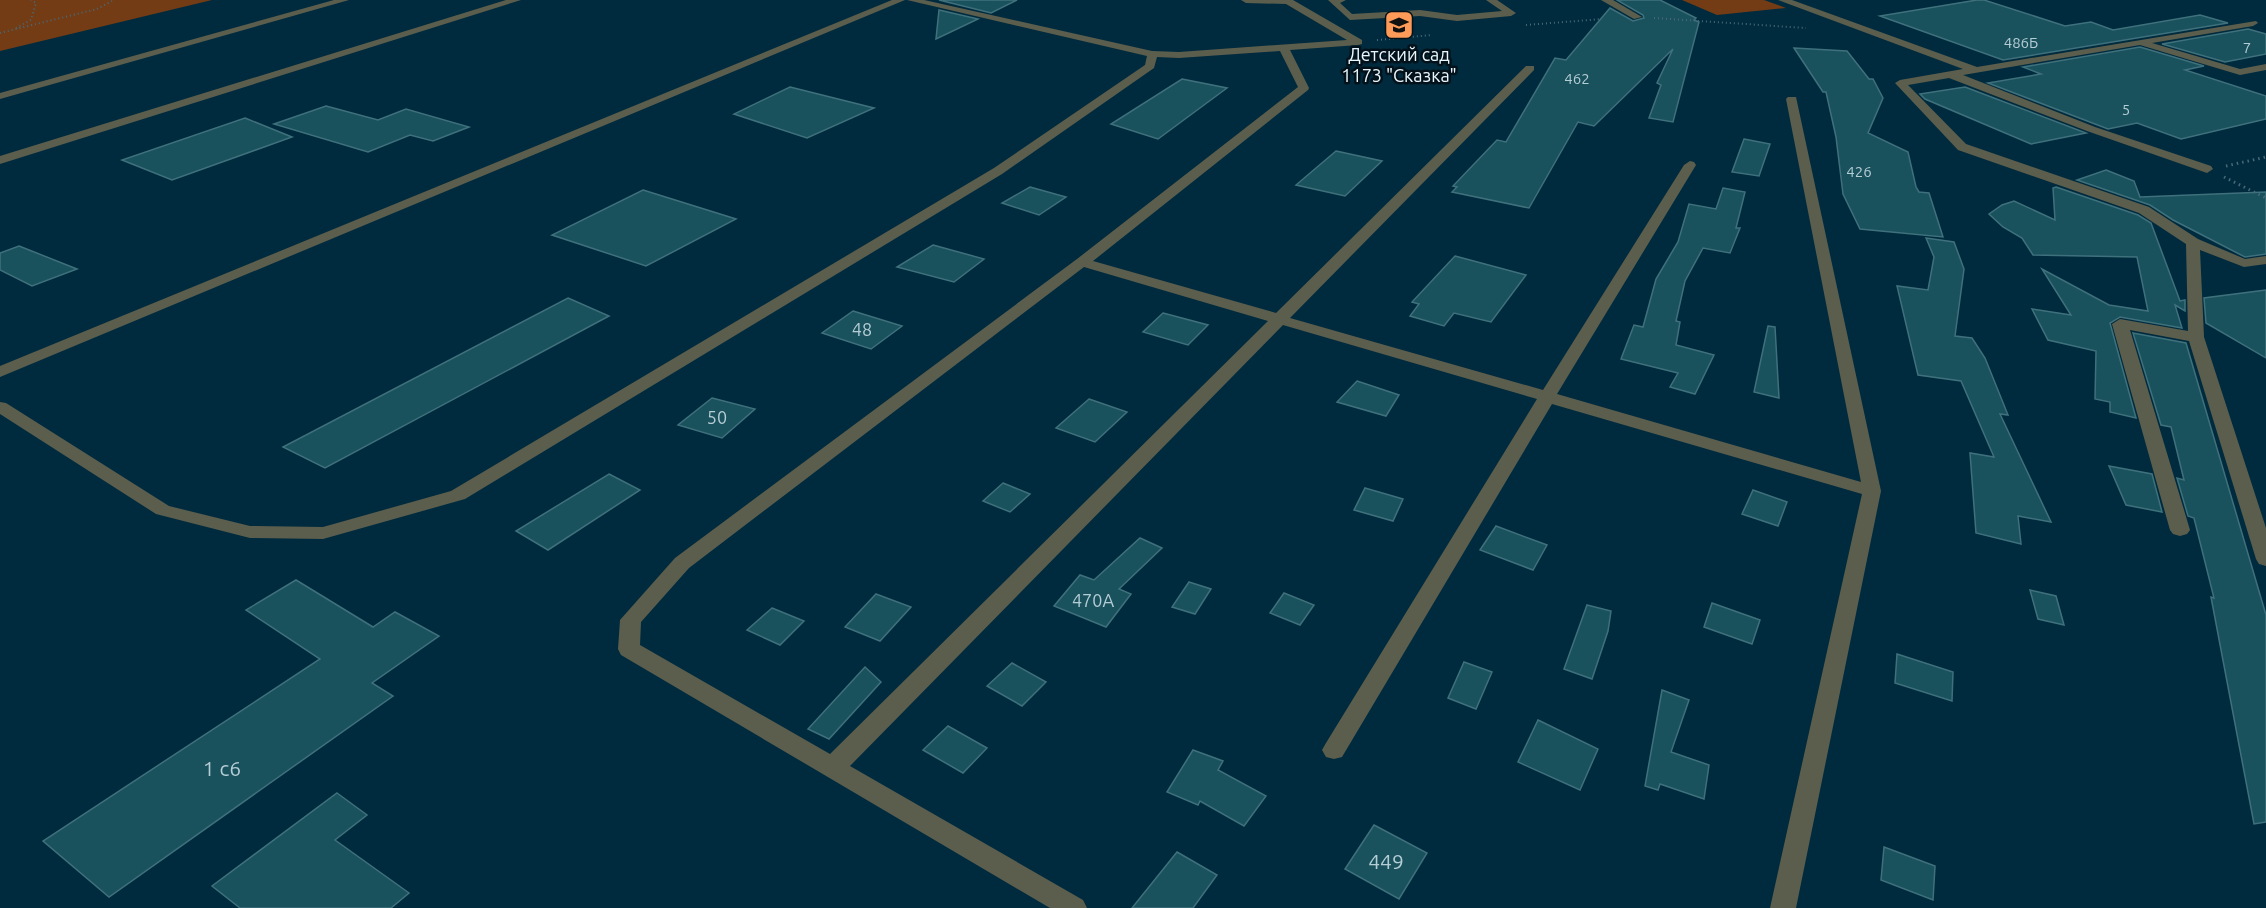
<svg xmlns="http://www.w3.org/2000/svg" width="2266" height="908" font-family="Ubuntu,sans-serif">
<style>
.green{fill:#743c14}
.building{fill:#19515c;stroke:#3f717c;stroke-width:1.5}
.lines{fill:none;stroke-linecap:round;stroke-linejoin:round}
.path-far1{stroke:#476978;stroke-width:2;stroke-dasharray:1 3;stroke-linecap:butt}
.path{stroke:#476978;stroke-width:3;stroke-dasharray:1.5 4;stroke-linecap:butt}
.minor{fill:#5c5e4d;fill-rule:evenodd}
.labels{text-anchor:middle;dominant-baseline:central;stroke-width:5;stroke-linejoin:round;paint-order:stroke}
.far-number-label{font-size:15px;fill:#b5cdd5}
.far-poi-label{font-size:18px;fill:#e9f6fd;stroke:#03121a}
.number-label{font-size:18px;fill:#b5cdd5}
.near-number-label{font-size:21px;fill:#b5cdd5}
</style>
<rect width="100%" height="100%" fill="#002b3e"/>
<!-- green -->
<g class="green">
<path d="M0 0H212L0 51Z"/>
<path d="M1682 0H1764L1786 8 1717 15Z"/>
</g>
<!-- building -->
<g class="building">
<path d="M939 0H1017L991 13Z"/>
<path d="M1617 0H1660L1696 18 1694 20 1699 22 1673 122 1649 118 1661 85 1657 83 1673 49 1594 126 1578 122 1529 208 1452 192 1457 187 1453 186 1497 140 1506 142 1555 58 1566 60 1610 8 1633 21 1644 18 1643 15Z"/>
<path d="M1977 0H1984L2065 26 2091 22 2113 30 2200 15 2228 23 2003 60 1880 16Z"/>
<path d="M939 10 978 19 936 39Z"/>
<path d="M2248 29 2266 34V54L2225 62 2162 44Z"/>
<path d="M2140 47 2204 66 2185 70 2266 96V119L2181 139 2137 123 2108 129 1988 83 2041 74 2023 67Z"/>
<path d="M1794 48 1847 51 1869 79H1873L1883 98 1868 133 1908 152 1916 187 1919 192 1929 193 1943 237 1860 229 1843 194 1836 137 1826 92H1823Z"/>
<path d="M1182 79 1227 88 1158 139 1111 124Z"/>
<path d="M790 87 874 108 807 138 734 114Z"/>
<path d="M1965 87 2086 133 2031 144 1925 99 1920 94Z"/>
<path d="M326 106 378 120 406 109 469 127 433 141 410 135 368 152 274 124Z"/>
<path d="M245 118 292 137 172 180 122 160Z"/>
<path d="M1744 139 1770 144 1759 176 1732 172Z"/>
<path d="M1336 151 1382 161 1345 196 1296 185Z"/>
<path d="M2106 170 2134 181 2140 197 2266 192V254L2245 257 2173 220 2150 205 2077 180Z"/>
<path d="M1030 187 1066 197 1039 215 1002 203Z"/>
<path d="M2056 187 2138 215 2151 223 2180 301 2185 300V311L2175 305 2182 328 2120 317 2110 323 2136 418 2110 412V402L2095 399 2096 351 2048 340 2032 309 2071 315 2042 269 2109 305 2148 311 2137 257 2033 255 2022 238 2003 227 1989 214 2002 205 2014 201 2055 220 2053 188Z"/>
<path d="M1723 188 1745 192 1736 228H1740L1730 253 1703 248 1685 281 1676 321 1680 322 1676 345 1714 355 1695 394 1670 387 1678 373 1621 359 1634 325 1643 327 1656 279 1678 242 1689 204 1716 209Z"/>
<path d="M643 190 736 219 646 266 552 235Z"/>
<path d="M1926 238 1954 242 1964 269 1955 336 1972 338 1985 358 2008 415 2000 414 2051 522 2018 516 2021 544 1976 533 1970 453 1994 457 1961 381 1918 375 1897 286 1928 290 1934 257Z"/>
<path d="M933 245 984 259 954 282 897 267Z"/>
<path d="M19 246 77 269 32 286 0 270V253Z"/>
<path d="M1455 256 1526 275 1491 322 1454 313 1444 326 1410 316 1419 304 1412 302Z"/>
<path d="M2266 290V358L2206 323 2204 298Z"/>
<path d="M568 298 609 316 325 468 283 447Z"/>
<path d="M853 311 902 326 871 349 822 333Z"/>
<path d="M1163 313 1208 325 1188 345 1143 332Z"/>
<path d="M1768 326 1775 327 1779 398 1754 392Z"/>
<path d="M2133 333 2186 343 2266 615V822L2254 824 2211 597 2214 598 2194 518 2188 516 2177 478 2184 480 2171 427 2161 425Z"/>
<path d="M1357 381 1399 395 1386 416 1337 402Z"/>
<path d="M712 398 755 409 722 438 678 425Z"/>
<path d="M1089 399 1127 412 1095 442 1056 428Z"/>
<path d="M2109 466 2152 474 2162 512 2126 505Z"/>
<path d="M609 474 640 490 548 550 516 531Z"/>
<path d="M1003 483 1030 494 1010 512 983 501Z"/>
<path d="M1365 488 1403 499 1393 521 1354 510Z"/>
<path d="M1753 490 1787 502 1778 526 1742 514Z"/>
<path d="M1496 526 1547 545 1533 570 1480 550Z"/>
<path d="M1140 538 1162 548 1119 589 1131 594 1106 627 1054 606 1080 575 1094 580Z"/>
<path d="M296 580 373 627 395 612 439 636 372 683 393 696 109 897 43 841 320 659 246 610Z"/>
<path d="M1189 582 1211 589 1195 614 1172 607Z"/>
<path d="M2030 590 2056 596 2064 625 2038 619Z"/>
<path d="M1284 593 1314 605 1300 625 1270 613Z"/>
<path d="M876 594 911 607 880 641 845 627Z"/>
<path d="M1712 603 1760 620 1752 644 1704 627Z"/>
<path d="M1587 605 1611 611 1608 631 1592 679 1564 669Z"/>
<path d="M772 608 804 621 780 645 747 630Z"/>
<path d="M1897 654 1953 672 1952 701 1895 683Z"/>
<path d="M1464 662 1492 672 1476 709 1448 698Z"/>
<path d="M1012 663 1046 682 1022 706 987 686Z"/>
<path d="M865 667 881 682 829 739 808 729Z"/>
<path d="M1662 690 1689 700 1671 752 1709 765 1704 799 1660 784 1658 790 1645 786Z"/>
<path d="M1538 720 1598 749 1580 790 1518 762Z"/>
<path d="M948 726 987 748 963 773 923 750Z"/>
<path d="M1193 750 1223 761 1218 770 1266 796 1244 826 1200 801 1198 805 1167 792Z"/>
<path d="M337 793 367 815 335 840 409 893 391 908H240L212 886Z"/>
<path d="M1374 825 1427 853 1399 899 1345 869Z"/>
<path d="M1884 847 1935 866 1933 900 1881 880Z"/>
<path d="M1177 852 1217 875 1193 908H1132Z"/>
</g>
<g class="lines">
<!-- path-far1 -->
<g class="path-far1">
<path d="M1654 18 1806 28"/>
<path d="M1526 25 1602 19"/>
<path d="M16 28 31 20 36 3 31 0"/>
<path d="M0 33 97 9 114 0"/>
<path d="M1377 40 1432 35"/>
</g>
<!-- path -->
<g class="path">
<path d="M2226 166 2266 157"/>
<path d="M2224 177 2266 198"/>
</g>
<!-- minor -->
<g class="minor">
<path d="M334 0H349L0 99V93Z"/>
<path d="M506 0H521L0 164V156Z"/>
<path d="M892 0H905L0 377V366Z"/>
<path d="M907 0H924L1152 51 1179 52 1347 40 1286 4 1246 3 1241 0H1293L1362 40V44L1358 45 1290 50 1309 88 1308 90 1093 261 1276 313 1526 66H1534V70L1290 318 1543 390 1684 165 1690 161 1694 162 1696 165 1557 394 1861 482 1786 99 1788 97H1796L1881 491 1796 908H1770L1862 494 1552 404 1342 757 1334 759 1326 757 1322 750 1326 743 1537 399 1283 325 850 766 1083 900 1087 908H1050L621 655 618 649 620 620 675 558 1077 259 1298 87 1280 51 1179 58 1157 57 1154 68 1002 174 465 499 323 539 250 538 156 514 0 414V402L6 403 169 506 250 526 323 527 451 491 994 168 1145 65 1147 56ZM1084 267 1268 321 830 754 640 645 641 622 689 568Z"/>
<path d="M1328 0H1346L1340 3 1352 14 1420 10 1457 15 1502 11 1486 0H1497L1516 13 1511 16 1457 21 1420 16 1350 20Z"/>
<path d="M1601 0H1613L1642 17 1634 19Z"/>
<path d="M1778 0H1792L1977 67 2256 21 2258 23 2253 26 2152 43 2240 69 2266 64V70L2240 75 2140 45 1963 75 2095 127 2211 166 2213 169 2207 173 2087 131 1949 78 1908 85 1966 144 2149 207 2198 239 2245 259 2266 256V264L2244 267 2200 250 2204 337 2266 528V566L2259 564 2256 559 2189 341 2130 330 2190 530 2187 534 2180 536 2173 534 2170 530 2112 324 2120 319 2188 331 2186 244 2139 213 1958 150 1895 83 1900 80 1963 69Z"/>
</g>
</g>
<!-- icons -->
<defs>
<g id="school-square" transform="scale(1.5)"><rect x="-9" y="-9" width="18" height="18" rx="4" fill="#fe9b59" stroke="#03121a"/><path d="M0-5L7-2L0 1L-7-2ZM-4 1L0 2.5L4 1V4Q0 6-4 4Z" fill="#111"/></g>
</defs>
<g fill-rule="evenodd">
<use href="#school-square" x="1399" y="25"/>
</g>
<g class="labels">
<!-- far-number labels -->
<g class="far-number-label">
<text x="2021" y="42">486Б</text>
<text x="2247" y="47">7</text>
<text x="1577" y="78">462</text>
<text x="2126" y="109">5</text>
<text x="1859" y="171">426</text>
</g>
<!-- far-poi labels -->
<g class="far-poi-label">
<text x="1399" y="54">Детский сад<tspan x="1399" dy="21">1173 "Сказка"</tspan></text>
</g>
<!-- number labels -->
<g class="number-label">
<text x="862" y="329">48</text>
<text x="717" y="417">50</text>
<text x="1093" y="600">470А</text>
</g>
<!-- near-number labels -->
<g class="near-number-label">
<text x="222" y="768">1 с6</text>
<text x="1386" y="861">449</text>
</g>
</g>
</svg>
